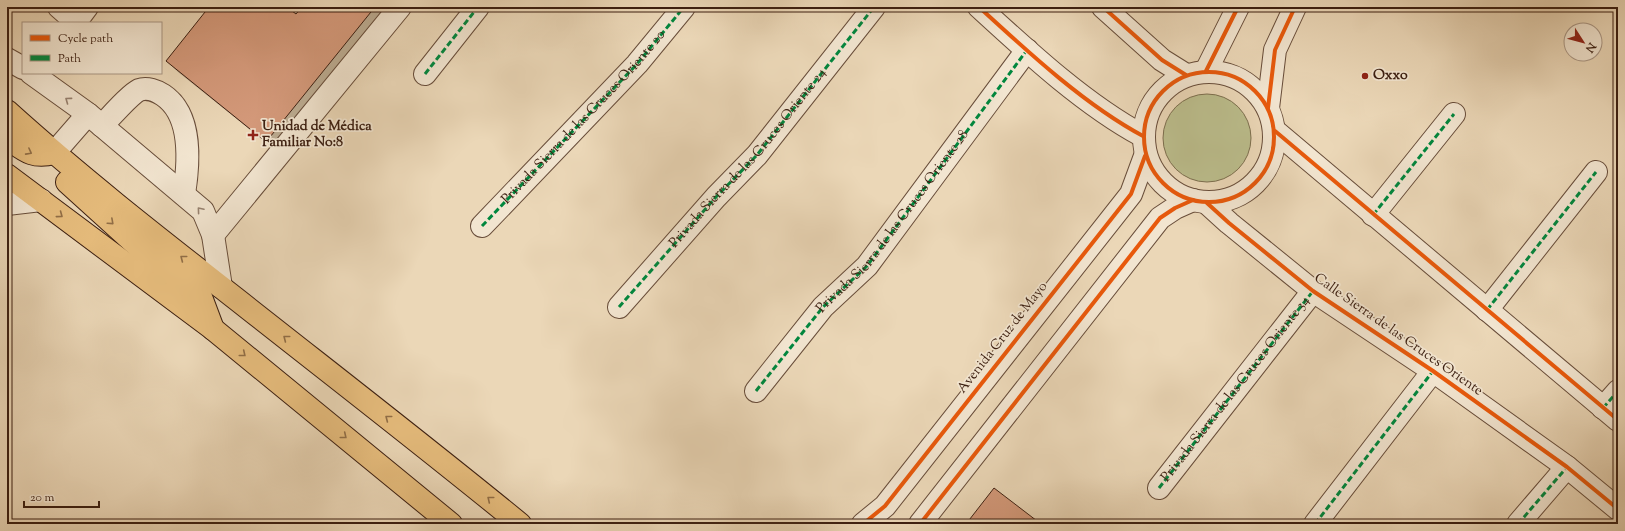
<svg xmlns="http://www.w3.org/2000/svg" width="1625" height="531" font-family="'Sorts Mill Goudy',serif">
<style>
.green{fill:#bbbd8c;stroke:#7c6e4e}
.shadow{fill:#0003}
.building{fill:#d4997a;stroke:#3c1f11}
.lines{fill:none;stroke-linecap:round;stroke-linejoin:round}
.minor-casing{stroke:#684d3a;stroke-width:24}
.major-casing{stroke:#3c1f11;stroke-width:24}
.minor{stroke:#f2e5d0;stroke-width:22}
.major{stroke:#e6bc7c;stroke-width:22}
.quiet{stroke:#00873e;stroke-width:3;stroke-dasharray:6 3;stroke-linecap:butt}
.cycleway-casing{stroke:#f2e5d0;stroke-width:6}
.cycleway{stroke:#e8590c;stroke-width:4}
.oneway{stroke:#978270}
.oneway2{stroke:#916e46}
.poi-dot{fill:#8f2418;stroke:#f2e5d0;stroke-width:1.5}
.labels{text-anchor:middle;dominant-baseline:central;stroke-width:3.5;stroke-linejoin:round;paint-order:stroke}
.poi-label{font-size:14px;font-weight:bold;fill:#3c1f11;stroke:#f2e5d0;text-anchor:start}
.street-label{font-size:14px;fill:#3c1f11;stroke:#f2e5d0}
</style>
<rect width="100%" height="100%" fill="#ebd7b7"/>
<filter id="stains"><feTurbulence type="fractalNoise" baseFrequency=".005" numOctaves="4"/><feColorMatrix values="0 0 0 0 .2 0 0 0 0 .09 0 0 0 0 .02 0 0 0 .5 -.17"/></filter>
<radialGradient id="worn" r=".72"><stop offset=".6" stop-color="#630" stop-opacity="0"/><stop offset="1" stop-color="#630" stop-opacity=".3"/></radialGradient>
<!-- green -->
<circle class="green" cx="1207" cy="138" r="44"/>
<!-- shadow -->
<path class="shadow" d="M211 7H296L292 12 297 15 303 7H394L278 152 178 72 167 61Z"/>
<!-- building -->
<g class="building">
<path d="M209 7H287L296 14 302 7H375L266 142 166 61Z"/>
<path d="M994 488 1041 524H966Z"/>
</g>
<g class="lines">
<!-- minor casing -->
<g class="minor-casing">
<g id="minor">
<path d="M59 7 76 22"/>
<path d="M979 7C1028 52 1085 105 1143 136"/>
<path d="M1103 7 1162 60 1186 75"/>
<path d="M75 23 87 7"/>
<path d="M7 59 23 68"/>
<path d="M1206 71 1238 7"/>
<circle cx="1209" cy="137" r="65"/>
<path d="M31 73 88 114 203 211 213 235 221 287"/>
<path d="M425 74 478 7"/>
<path d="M1268 108 1275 50 1295 7"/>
<path d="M102 126C109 118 131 94 139 90 147 87 157 91 163 95 193 115 189 163 184 194"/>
<path d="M1275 131 1618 420"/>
<path d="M54 153 88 114"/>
<path d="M1207 203 1229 223 1313 291 1433 371 1567 467 1618 509"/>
<path d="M7 204 41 200"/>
<path d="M1373 215 1454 114"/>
<path id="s1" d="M482 226 637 64 684 7"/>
<path d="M213 235 400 7"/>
<path id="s2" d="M619 307 716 197 757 155 874 7"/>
<path d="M1487 310 1596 172"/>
<path id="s3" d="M756 391 823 307 867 266 1027 50"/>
<path d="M1603 408 1618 391"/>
<path d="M1159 488 1313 291"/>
<path d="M863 524 885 506 1131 194 1145 156"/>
<path d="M920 524 1160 218 1175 208 1193 200"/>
<path d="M1315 524 1433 371"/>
<path d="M1518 524 1567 467"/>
</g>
</g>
<!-- major casing -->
<g class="major-casing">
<g id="major">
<path d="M7 111C80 177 157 237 235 298 330 373 426 447 520 524"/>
<path d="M7 138C24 150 32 159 54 153"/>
<path d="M7 175 213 329 451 524"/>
<path d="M67 182 143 251 201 297 213 329"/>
</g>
</g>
<!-- minor -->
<use href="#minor" class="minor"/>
<!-- major -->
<use href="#major" class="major"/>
<!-- quiet -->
<g class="quiet">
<path d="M425 74 478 7"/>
<path d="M1373 215 1454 114"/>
<path d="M482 226 637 64 684 7"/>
<path d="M619 307 716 197 757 155 874 7"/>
<path d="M1487 310 1596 172"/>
<path d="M756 391 823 307 867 266 1027 50"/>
<path d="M1603 408 1618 391"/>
<path id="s4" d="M1159 488 1313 291"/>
<path d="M1315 524 1433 371"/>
<path d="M1518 524 1567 467"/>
</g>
<!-- cycleway casing -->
<g class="cycleway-casing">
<g id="cycleway">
<path d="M979 7C1028 52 1085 105 1143 136"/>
<path d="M1103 7 1162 60 1186 75"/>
<path d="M1206 71 1238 7"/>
<circle cx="1209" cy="137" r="65"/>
<path d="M1268 108 1275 50 1295 7"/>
<path d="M1275 131 1618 420"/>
<path d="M1207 203 1229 223 1313 291 1433 371 1567 467 1618 509"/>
<path d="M863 524 885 506 1131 194 1145 156"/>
<path d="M920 524 1160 218 1175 208 1193 200"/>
</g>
</g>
<!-- cycleway -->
<use href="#cycleway" class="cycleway"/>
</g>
<!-- one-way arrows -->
<defs><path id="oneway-chevron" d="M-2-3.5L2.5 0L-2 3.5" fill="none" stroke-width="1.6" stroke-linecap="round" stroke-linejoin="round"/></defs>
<g class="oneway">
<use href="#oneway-chevron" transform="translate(68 100) rotate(-144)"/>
<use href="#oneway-chevron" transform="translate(200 210) rotate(-130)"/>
</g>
<g class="oneway2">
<use href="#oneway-chevron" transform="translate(29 152) rotate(28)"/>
<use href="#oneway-chevron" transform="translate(60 215) rotate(37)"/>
<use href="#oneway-chevron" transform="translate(111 222) rotate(42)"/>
<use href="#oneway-chevron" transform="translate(183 258) rotate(-142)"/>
<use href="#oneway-chevron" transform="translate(286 338) rotate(-142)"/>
<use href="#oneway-chevron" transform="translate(243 354) rotate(39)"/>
<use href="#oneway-chevron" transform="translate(388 418) rotate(-142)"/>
<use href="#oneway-chevron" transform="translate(344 436) rotate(39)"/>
<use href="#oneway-chevron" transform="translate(490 499) rotate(-141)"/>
</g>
<!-- markers -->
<g class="poi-dot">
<circle cx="1365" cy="76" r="4"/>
<path d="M251 129h4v4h4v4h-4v4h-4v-4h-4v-4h4z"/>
</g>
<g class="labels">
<!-- poi labels -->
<g class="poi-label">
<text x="1373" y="76">Oxxo</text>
<text x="262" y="127">Unidad de Médica<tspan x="262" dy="16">Familiar No:8</tspan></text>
</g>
<!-- street labels -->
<g class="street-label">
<text stroke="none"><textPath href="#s1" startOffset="149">Privada Sierra de las Cruces Oriente 20</textPath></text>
<text stroke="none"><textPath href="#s2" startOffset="197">Privada Sierra de las Cruces Oriente 24</textPath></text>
<text stroke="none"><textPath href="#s3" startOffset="218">Privada Sierra de las Cruces Oriente 28</textPath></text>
<text transform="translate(1398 335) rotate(35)">Calle Sierra de las Cruces Oriente</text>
<text transform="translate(1003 338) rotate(-52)">Avenida Cruz de Mayo</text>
<text stroke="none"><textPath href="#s4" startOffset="125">Privada Sierra de las Cruces Oriente 34</textPath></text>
</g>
</g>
<!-- margin -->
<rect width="1625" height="531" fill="none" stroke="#ebd7b7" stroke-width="24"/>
<rect x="8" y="8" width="1609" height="515" fill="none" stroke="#3c1f11" stroke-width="2"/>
<rect x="12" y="12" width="1601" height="507" fill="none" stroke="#3c1f11"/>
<!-- legend -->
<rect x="22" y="22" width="140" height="52" fill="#f2e5d0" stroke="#a99684"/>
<rect x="30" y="35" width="20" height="6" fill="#e8590c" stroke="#a99684"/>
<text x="58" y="42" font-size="12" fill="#3c1f11">Cycle path</text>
<rect x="30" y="55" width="20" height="6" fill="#00873e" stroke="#a99684"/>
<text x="58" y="62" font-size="12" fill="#3c1f11">Path</text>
<!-- north arrow -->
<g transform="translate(1583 42) rotate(126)"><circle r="19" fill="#f2e5d0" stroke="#a99684"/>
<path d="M0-3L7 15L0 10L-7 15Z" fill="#8f2418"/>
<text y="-6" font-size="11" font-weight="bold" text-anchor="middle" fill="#3c1f11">N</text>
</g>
<!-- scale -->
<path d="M24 501v6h75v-6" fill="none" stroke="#3c1f11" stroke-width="2"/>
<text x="30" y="501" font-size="12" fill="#3c1f11" stroke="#f2e5d0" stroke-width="3" paint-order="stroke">20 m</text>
<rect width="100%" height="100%" filter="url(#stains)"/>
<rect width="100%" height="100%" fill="url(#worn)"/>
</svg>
